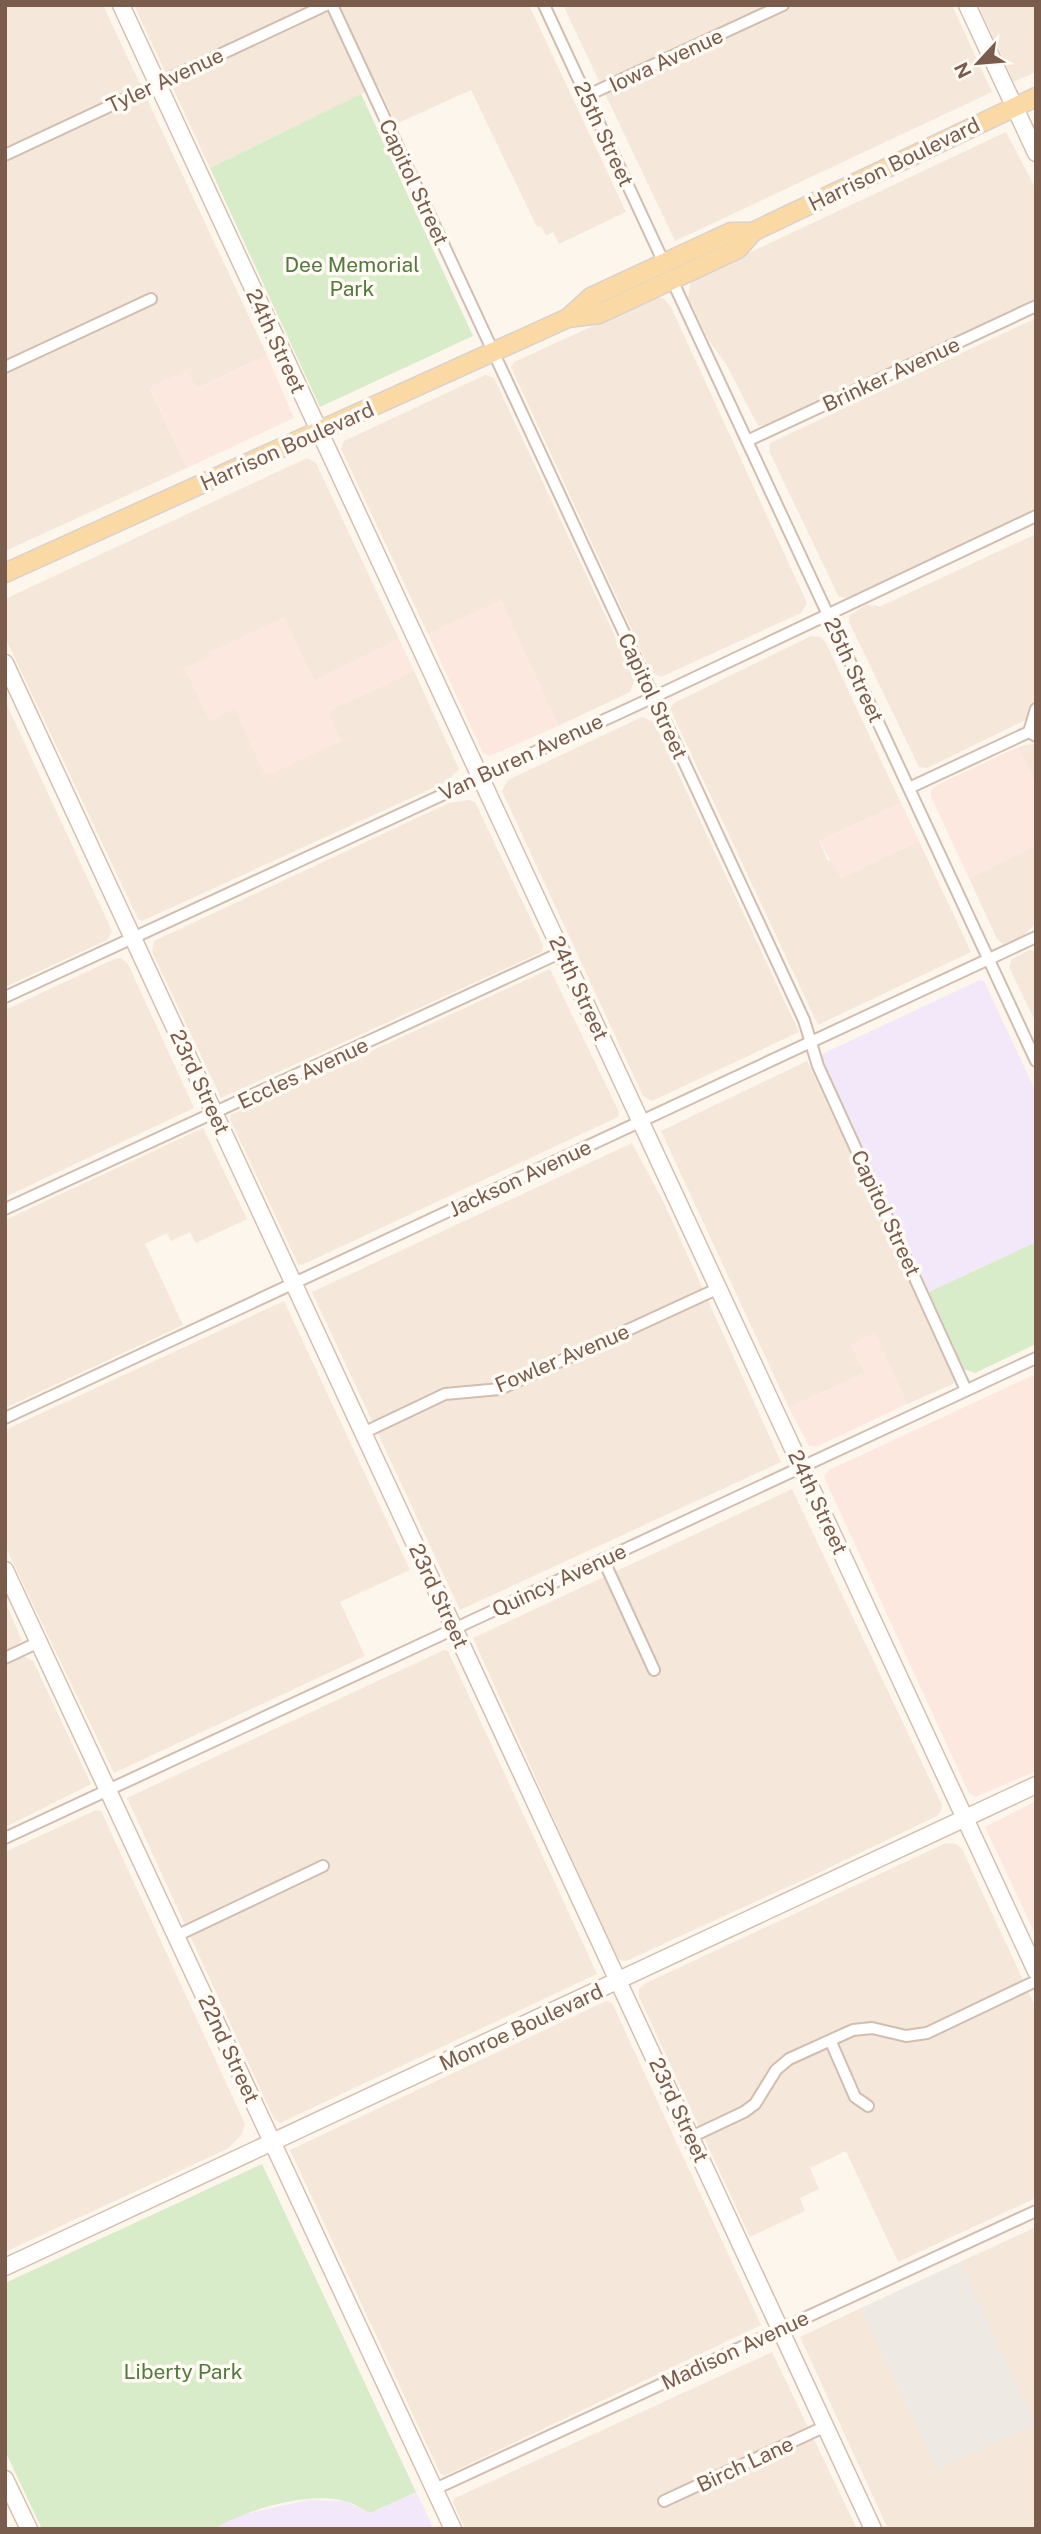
<svg xmlns="http://www.w3.org/2000/svg" width="1041" height="2534" font-family="'Public Sans',sans-serif">
<style>
.residential{fill:#f5e8da}
.commercial{fill:#fde8e0}
.industrial{fill:#efe9e4}
.education{fill:#f3e8fa}
.green{fill:#d8ecc9}
.lines{fill:none;stroke-linecap:round;stroke-linejoin:round}
.street-casing{stroke:#d1beb0;stroke-width:14}
.secondary-casing{stroke:#d6c0b0;stroke-width:19}
.primary-casing{stroke:#dad1cd;stroke-width:21}
.street{stroke:#fff;stroke-width:10}
.secondary{stroke:#fff;stroke-width:16}
.primary{stroke:#fbd9a5;stroke-width:18}
.labels{text-anchor:middle;dominant-baseline:central;stroke-width:7;stroke-linejoin:round;paint-order:stroke}
.street-label{font-size:21px;fill:#7a5c4d;stroke:#fffaf3}
.park-label{font-size:21px;fill:#537a41;stroke:#fffaf3}
</style>
<rect width="100%" height="100%" fill="#fdf6ec"/>
<!-- residential -->
<g class="residential">
<path d="M5 5H103L267 355 196 389 150 388 187 468 5 551Z"/>
<path d="M134 5H529L626 212 559 244 553 232 546 236 541 226 537 227 471 90 396 124 378 86 210 168Z"/>
<path d="M563 5H952L992 92 675 241Z"/>
<path d="M978 5H1036V72L1014 82Z"/>
<path d="M1006 132 1036 189V299L769 425 758 426 726 364 709 341 688 297 691 280Z"/>
<path d="M656 297 663 298 671 307 807 603 801 613 661 677 651 672 511 367 514 362Z"/>
<path d="M1036 318V510L847 598 839 597 769 451 770 443Z"/>
<path d="M485 375 494 378 635 679 630 692 558 726 501 601 428 634 341 449 344 441Z"/>
<path d="M307 458 316 463 399 639 314 681 284 618 209 653 210 720 235 708 266 776 328 711 414 671 459 769 446 782 142 921 138 919 5 637V599Z"/>
<path d="M1036 534V697L1028 719 927 768 919 767 849 622V616L866 605 881 606Z"/>
<path d="M811 636 821 637 826 643 901 803 819 841 828 861 832 860 841 878 919 841 971 952 818 1025 670 709 674 703Z"/>
<path d="M5 701 112 931 107 940 5 987Z"/>
<path d="M642 717 654 722 799 1032 652 1101 643 1096 502 791 508 780Z"/>
<path d="M1036 743V787L1018 747Z"/>
<path d="M468 800 475 802 543 945 542 952 221 1098 152 952 154 941 449 803Z"/>
<path d="M1036 845V923L1021 938 1003 944 997 939 969 878Z"/>
<path d="M1029 950 1036 951V1023L1009 967 1012 959Z"/>
<path d="M114 959 121 958 128 964 194 1108 5 1197V1010Z"/>
<path d="M550 969 619 1112 618 1117 302 1265 298 1264 230 1119 231 1115Z"/>
<path d="M807 1061 955 1377 953 1384 907 1404 875 1334 864 1373 789 1408 661 1131Z"/>
<path d="M203 1128 247 1219 196 1243 190 1232 171 1241 167 1233 145 1244 183 1325 5 1408V1220Z"/>
<path d="M632 1143 664 1203 781 1462 460 1610 312 1292Z"/>
<path d="M284 1301 410 1570 340 1602 365 1656 114 1773 5 1546V1430Z"/>
<path d="M792 1489 942 1805 941 1811 937 1816 816 1874 626 1961 620 1960 615 1955 473 1638Z"/>
<path d="M5 1601 22 1641 5 1653Z"/>
<path d="M444 1650 448 1651 597 1974 280 2123 274 2119 127 1798Z"/>
<path d="M24 1656 33 1661 91 1784 5 1827V1664Z"/>
<path d="M96 1810 101 1811 245 2124 242 2134 229 2148 5 2252V1852Z"/>
<path d="M946 1843 956 1844 962 1849 1036 2008V2198L898 2262 846 2151 810 2168 819 2189 800 2198 805 2211 750 2237 639 1997V1989L644 1984Z"/>
<path d="M606 2001 612 2003 761 2325 444 2476 440 2473 290 2150Z"/>
<path d="M1036 2227V2529H888L800 2337 861 2308 937 2470 1034 2423 960 2262Z"/>
<path d="M772 2352 857 2529H465L453 2502 455 2498Z"/>
</g>
<!-- commercial -->
<g class="commercial">
<path d="M267 355 294 418 187 468 150 387 187 370 197 389Z"/>
<path d="M501 601 558 726 490 756 483 753 428 634Z"/>
<path d="M284 618 314 681 399 639 414 671 328 711 341 741 266 776 235 709 209 721 185 668 209 657 208 653Z"/>
<path d="M1018 747 1036 787V845L969 878 931 797V791L935 786Z"/>
<path d="M901 803 919 841 841 878 819 841Z"/>
<path d="M875 1333 907 1404 816 1447 809 1446 789 1408 864 1373 851 1345Z"/>
<path d="M1036 1374V1771L975 1797 969 1793 824 1477 829 1470Z"/>
<path d="M1036 1801V1936L985 1827Z"/>
</g>
<!-- industrial -->
<path class="industrial" d="M960 2262 1035 2424 937 2470 861 2308Z"/>
<!-- education -->
<g class="education">
<path d="M980 980 984 981 1036 1092V1242L929 1292 820 1055Z"/>
<path d="M416 2492 434 2529H214L235 2516 308 2500 345 2501 370 2513Z"/>
</g>
<!-- green -->
<g class="green">
<path d="M361 94 473 336 320 407 210 168Z"/>
<path d="M1036 1242V1344L975 1373 964 1369 929 1292Z"/>
<path d="M262 2164 416 2492 370 2513C362 2509 353 2503 345 2501 307 2491 246 2510 214 2529H42L5 2451V2283Z"/>
</g>
<g class="lines">
<!-- street casing -->
<g class="street-casing">
<g id="street">
<path d="M332 5 804 1020 818 1066 966 1390"/>
<path d="M544 5 664 263"/>
<path d="M586 96 783 5"/>
<path d="M5 155 326 5"/>
<path d="M672 280 1036 1061"/>
<path d="M5 367 151 299"/>
<path d="M747 441 1036 306"/>
<path d="M1036 709 1029 732 1036 736"/>
<path d="M909 788 1029 732"/>
<path d="M5 997 654 697 1036 516"/>
<path d="M5 1209 562 952"/>
<path d="M5 1418 1036 937"/>
<path d="M363 1433 445 1394 500 1389 719 1288"/>
<path d="M603 1559 654 1670"/>
<path d="M5 1658 39 1642"/>
<path d="M5 1838 1036 1358"/>
<path d="M176 1936 323 1866"/>
<path d="M831 2042 855 2097 868 2106"/>
<path d="M691 2137 744 2112 755 2104 776 2070 789 2059 853 2030 872 2028 906 2036 927 2033 1036 1981"/>
<path d="M435 2489 1036 2211"/>
<path d="M664 2501 826 2426"/>
</g>
</g>
<!-- secondary casing -->
<g class="secondary-casing">
<g id="secondary">
<path d="M121 5 1036 1971"/>
<path d="M967 5 1036 153"/>
<path d="M5 663 873 2529"/>
<path d="M5 1570 453 2529"/>
<path d="M5 2267 1036 1785"/>
<path d="M5 2479 29 2529"/>
</g>
</g>
<!-- primary casing -->
<g class="primary-casing">
<g id="primary">
<path d="M742 237 1036 97"/>
<path d="M568 318 591 297 664 263 731 232H752"/>
<path d="M5 573 568 318 599 314 738 249 753 232"/>
</g>
</g>
<!-- street -->
<use href="#street" class="street"/>
<!-- secondary -->
<use href="#secondary" class="secondary"/>
<!-- primary -->
<use href="#primary" class="primary"/>
</g>
<g class="labels">
<!-- street labels -->
<g class="street-label">
<text transform="translate(666 60) rotate(-25)">Iowa Avenue</text>
<text transform="translate(165 80) rotate(-25)">Tyler Avenue</text>
<text transform="translate(604 134) rotate(65)">25th Street</text>
<text transform="translate(894 164) rotate(-26)">Harrison Boulevard</text>
<text transform="translate(414 182) rotate(65)">Capitol Street</text>
<text transform="translate(276 341) rotate(65)">24th Street</text>
<text transform="translate(891 374) rotate(-25)">Brinker Avenue</text>
<text transform="translate(287 446) rotate(-24)">Harrison Boulevard</text>
<text transform="translate(854 670) rotate(65)">25th Street</text>
<text transform="translate(653 696) rotate(65)">Capitol Street</text>
<text transform="translate(521 757) rotate(-25)">Van Buren Avenue</text>
<text transform="translate(579 988) rotate(65)">24th Street</text>
<text transform="translate(303 1073) rotate(-25)">Eccles Avenue</text>
<text transform="translate(200 1082) rotate(65)">23rd Street</text>
<text transform="translate(520 1178) rotate(-25)">Jackson Avenue</text>
<text transform="translate(886 1213) rotate(65)">Capitol Street</text>
<text transform="translate(562 1358) rotate(-23)">Fowler Avenue</text>
<text transform="translate(818 1502) rotate(65)">24th Street</text>
<text transform="translate(559 1580) rotate(-25)">Quincy Avenue</text>
<text transform="translate(439 1596) rotate(65)">23rd Street</text>
<text transform="translate(521 2027) rotate(-25)">Monroe Boulevard</text>
<text transform="translate(229 2049) rotate(65)">22nd Street</text>
<text transform="translate(679 2110) rotate(65)">23rd Street</text>
<text transform="translate(735 2350) rotate(-25)">Madison Avenue</text>
<text transform="translate(745 2464) rotate(-25)">Birch Lane</text>
</g>
<!-- park labels -->
<g class="park-label">
<text x="352" y="264">Dee Memorial<tspan x="352" dy="24">Park</tspan></text>
<text x="183" y="2371">Liberty Park</text>
</g>
</g>
<!-- border -->
<rect width="1041" height="2534" fill="none" stroke="#7a5c4d" stroke-width="14"/>
<!-- north arrow -->
<g transform="translate(978 63) rotate(244)" stroke="#fffaf3" stroke-width="5" paint-order="stroke">
<path d="M0-5L12 26L0 18L-12 26Z" fill="#7a5c4d"/>
<text y="-10" font-size="19" font-weight="bold" text-anchor="middle" fill="#7a5c4d">N</text>
</g>
</svg>
